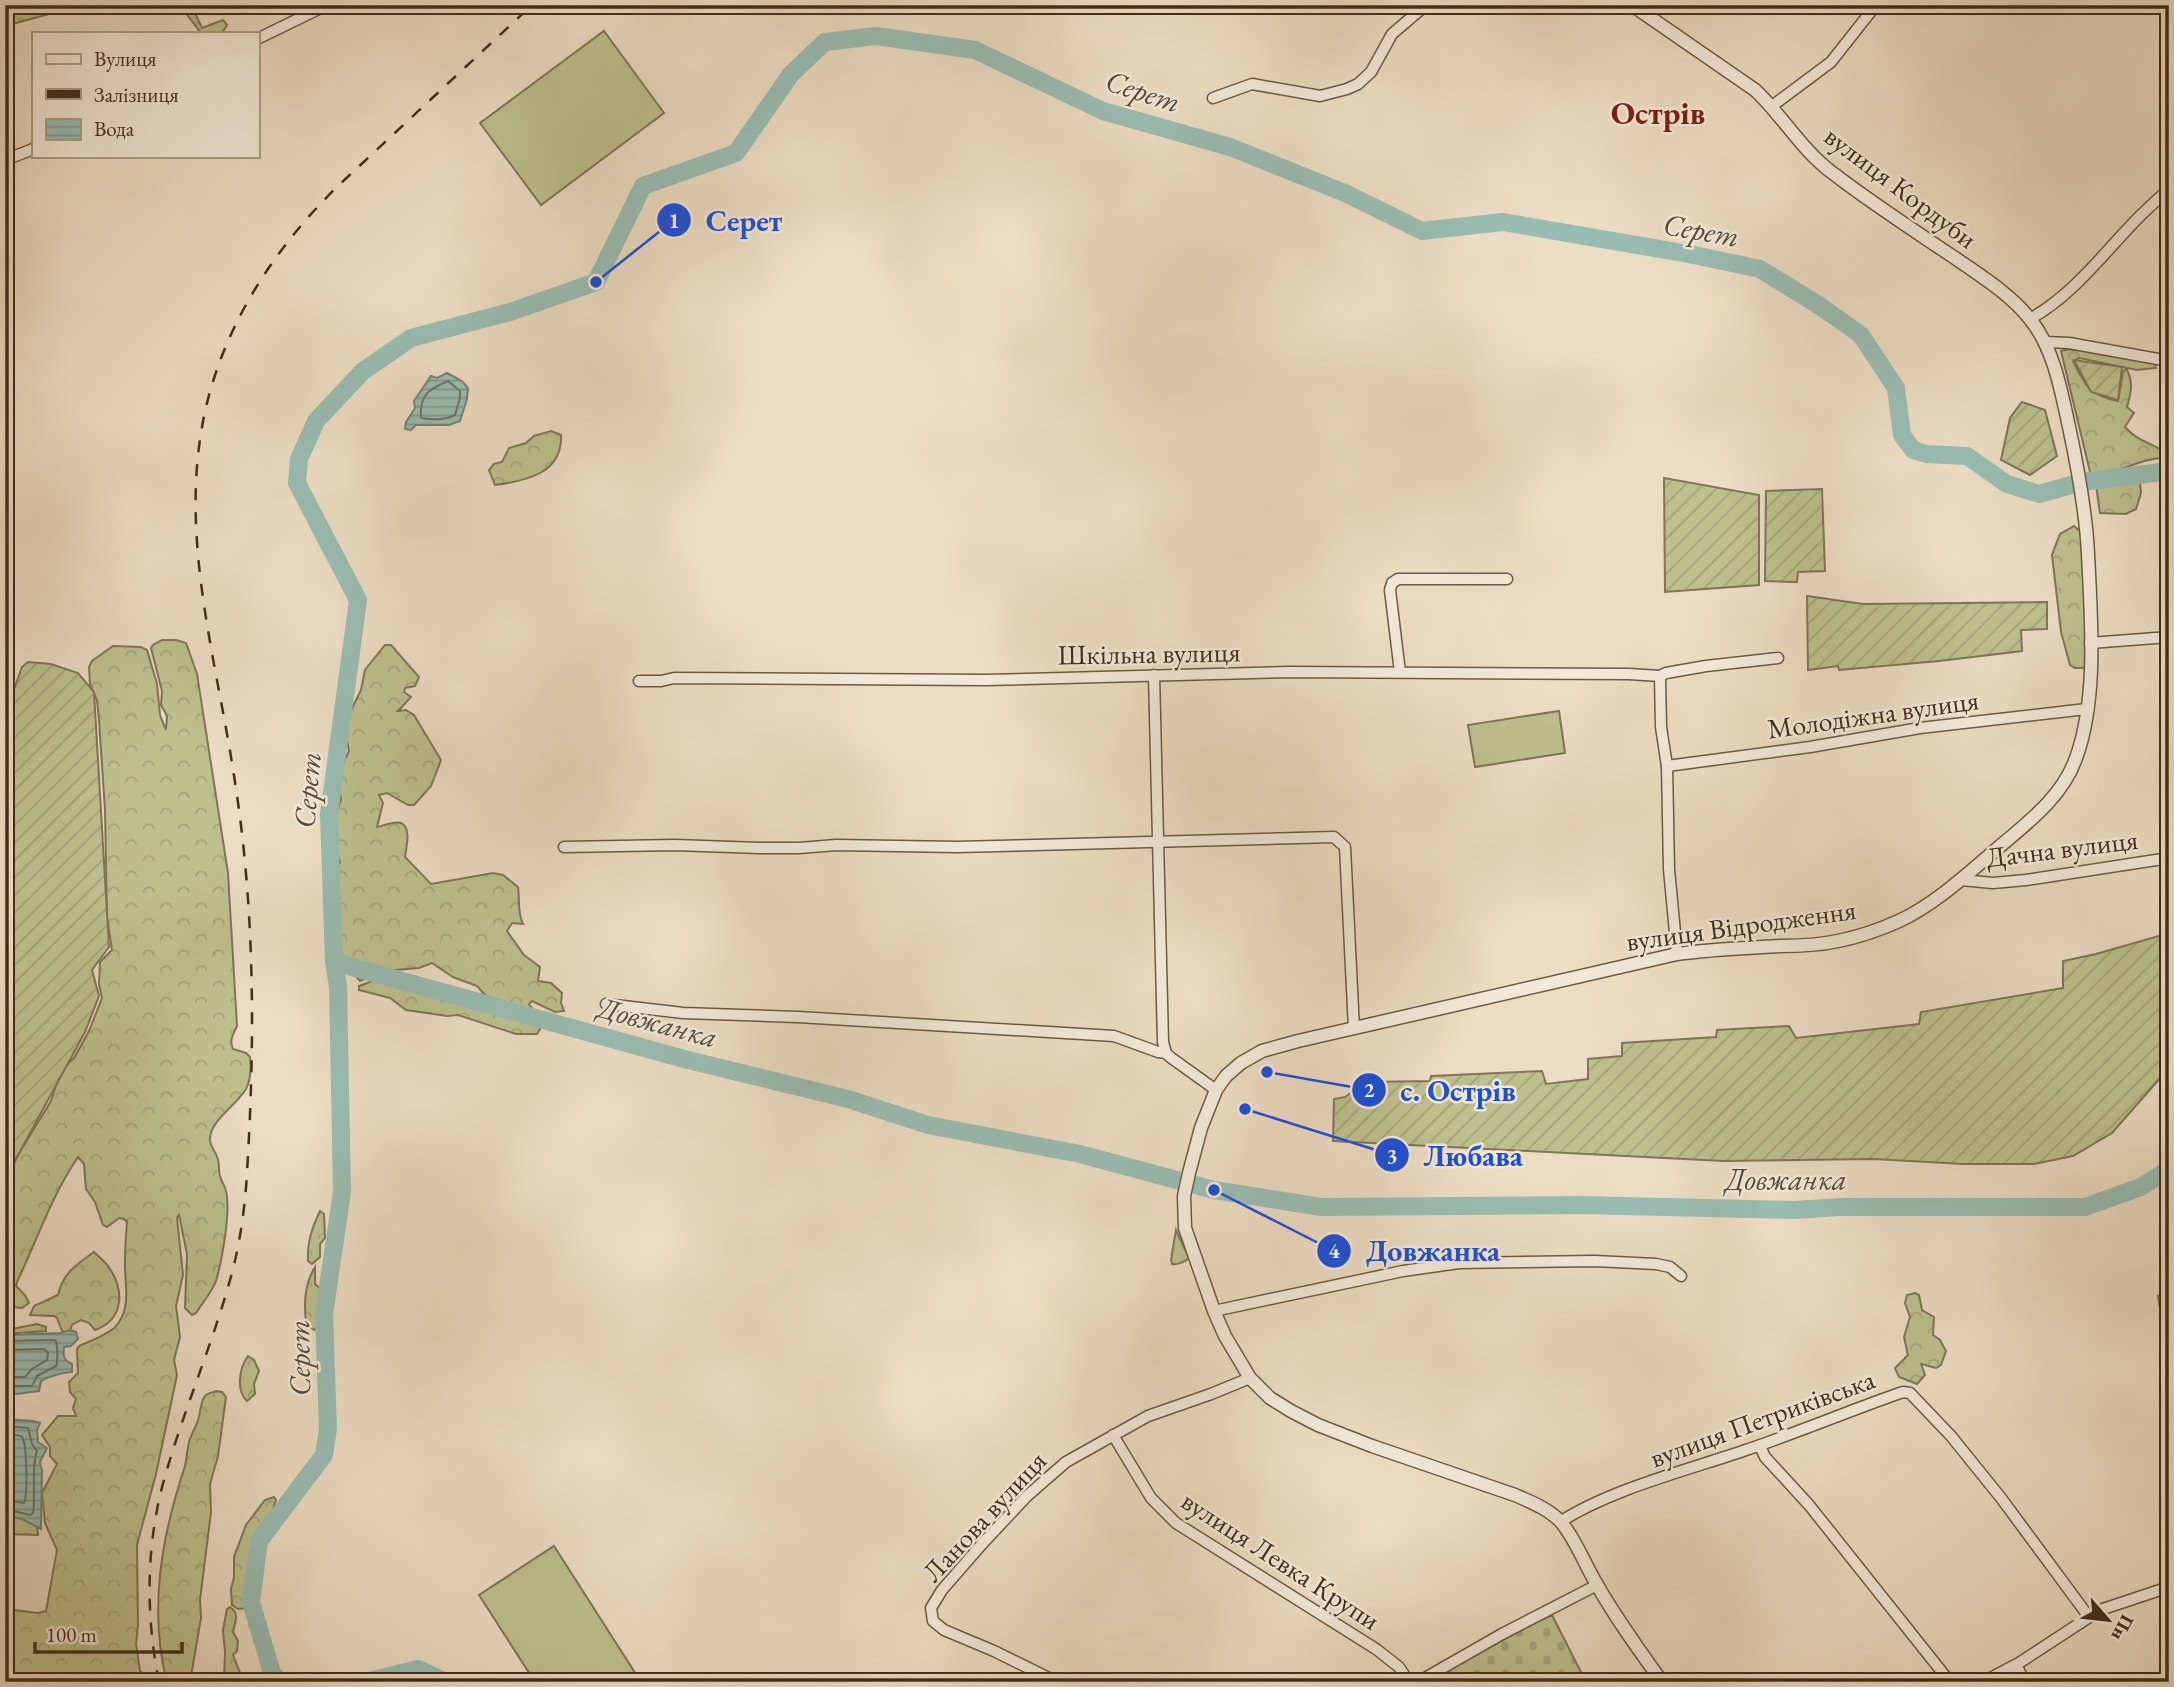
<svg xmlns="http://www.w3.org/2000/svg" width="2174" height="1687" font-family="'EB Garamond',serif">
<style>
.grass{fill:url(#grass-tufts);stroke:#7f7655;stroke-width:2}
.forest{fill:url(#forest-crowns);stroke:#7f7655;stroke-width:2}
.cemetery{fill:url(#cemetery-stones);stroke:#7f7655;stroke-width:2}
.garden{fill:url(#garden-furrows);stroke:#7f7655;stroke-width:2}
.pitch{fill:#bebf8f;stroke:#7f7655;stroke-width:2}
.water{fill:url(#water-rules);stroke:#758376;stroke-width:2}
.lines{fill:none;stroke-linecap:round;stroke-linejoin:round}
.shore{stroke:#6c7566;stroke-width:2}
.river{stroke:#99bcb2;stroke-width:18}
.minor-casing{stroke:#6b5a45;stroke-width:13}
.tertiary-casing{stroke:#6b5a45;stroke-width:15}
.minor{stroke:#f3e8d8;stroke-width:10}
.tertiary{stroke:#f3e8d8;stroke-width:12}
.rail{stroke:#402e1b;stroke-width:2.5;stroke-dasharray:12 12;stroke-linecap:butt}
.labels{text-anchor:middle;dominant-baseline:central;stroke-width:5;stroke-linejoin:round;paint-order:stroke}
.street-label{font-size:28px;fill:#402e1b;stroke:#f3e8d8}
.water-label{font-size:30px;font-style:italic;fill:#524a39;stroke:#f3e8d8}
.quarter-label{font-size:32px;font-weight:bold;fill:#7a1f14;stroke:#f3e8d8}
.leader{fill:none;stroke:#1d4ed8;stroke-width:2.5}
.callout-dot{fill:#1d4ed8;stroke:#f3e8d8;stroke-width:2.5}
.mark-label{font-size:21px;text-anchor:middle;font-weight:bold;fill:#fff}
.callout-label{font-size:30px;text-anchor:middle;font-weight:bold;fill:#1d4ed8;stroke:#f3e8d8;stroke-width:5;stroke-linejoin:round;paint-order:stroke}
</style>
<defs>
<pattern id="grass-tufts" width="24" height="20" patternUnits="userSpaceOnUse" patternTransform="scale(1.75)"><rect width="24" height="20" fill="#bebf8f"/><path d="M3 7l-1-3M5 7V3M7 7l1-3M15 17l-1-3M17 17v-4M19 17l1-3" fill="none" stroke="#a4a47b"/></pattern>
<pattern id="forest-crowns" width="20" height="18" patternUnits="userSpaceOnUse" patternTransform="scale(1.75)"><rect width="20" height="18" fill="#bebf8f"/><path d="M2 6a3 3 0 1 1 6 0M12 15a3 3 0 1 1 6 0" fill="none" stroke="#a4a47b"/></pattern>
<pattern id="cemetery-stones" width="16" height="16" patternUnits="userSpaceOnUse" patternTransform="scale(1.75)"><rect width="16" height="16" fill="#bebf8f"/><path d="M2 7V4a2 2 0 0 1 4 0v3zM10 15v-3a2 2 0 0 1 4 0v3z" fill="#a4a47b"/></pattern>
<pattern id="garden-furrows" width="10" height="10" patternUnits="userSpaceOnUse" patternTransform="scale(1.75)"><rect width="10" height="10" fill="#bebf8f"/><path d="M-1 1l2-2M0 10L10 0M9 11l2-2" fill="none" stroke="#a4a47b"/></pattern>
<pattern id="water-rules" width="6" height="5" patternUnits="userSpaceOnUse" patternTransform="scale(1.75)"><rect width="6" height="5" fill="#99bcb2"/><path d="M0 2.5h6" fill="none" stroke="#7e9990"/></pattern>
</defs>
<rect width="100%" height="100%" fill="#ecdcc3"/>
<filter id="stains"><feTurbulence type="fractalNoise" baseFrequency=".00286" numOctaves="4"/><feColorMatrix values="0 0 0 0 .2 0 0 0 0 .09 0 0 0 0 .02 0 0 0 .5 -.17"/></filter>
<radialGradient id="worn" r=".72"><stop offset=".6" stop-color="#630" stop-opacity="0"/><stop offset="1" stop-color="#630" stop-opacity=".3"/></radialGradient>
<!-- grass -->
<path class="grass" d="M1176 1230 1189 1258C1185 1262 1177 1265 1172 1264L1171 1260Z"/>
<!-- forest -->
<g class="forest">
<path d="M184 5H191L202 28 223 20 227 25 222 33H201L185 12Z"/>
<path d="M2069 349 2153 361 2156 368 2137 370 2079 358 2073 361C2086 387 2089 395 2118 401L2123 372 2126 368C2134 382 2131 393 2127 407L2134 413 2125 427C2138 442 2152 443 2169 454V456L2144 461 2104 475 2091 476 2061 351Z"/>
<path d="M551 431 561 435C563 473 526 481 495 485L489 470 494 464 502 462 509 448 526 443 534 436Z"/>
<path d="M2115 480 2140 482 2141 493 2136 509 2126 514 2100 513 2096 485Z"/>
<path d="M2074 526 2083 534 2093 658 2083 668H2075L2070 665 2061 632 2052 555 2060 534Z"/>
<path d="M162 640H176L186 643 197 674 228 873 237 1026C233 1035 229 1040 233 1049L246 1053 250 1057C251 1067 251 1080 246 1089 237 1105 209 1121 210 1140 210 1147 217 1153 218 1160 220 1165 218 1171 220 1176 221 1181 225 1186 226 1191 231 1211 222 1260 216 1281 212 1292 202 1303 196 1313L192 1315 185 1308 187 1254 179 1215 177 1218 183 1275 176 1306 180 1337 174 1360 177 1375 156 1474 137 1545 138 1625 136 1644 140 1671 151 1682H5V1609L38 1613 46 1611 57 1550 45 1523 42 1493 57 1464 50 1456V1447L42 1435 58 1416H76L73 1408 76 1399 70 1392 69 1382 78 1373 77 1349 79 1346C90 1341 105 1336 114 1328 133 1310 124 1283 125 1260 125 1248 126 1235 127 1222L124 1219 119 1218 107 1227 103 1225 95 1202 86 1189 84 1164 78 1157C52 1195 37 1240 17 1282L16 1286 25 1295 29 1303 22 1308 11 1307 5 1310V1182L18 1155 51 1101 56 1085 58 1072 74 1058 89 1031 102 998 99 984 100 962 112 950 107 917 105 810 99 720 97 700 90 684 89 667 92 661 113 646 141 647 147 650 157 684 160 715 166 730 167 716 161 705 162 691 151 648 153 645Z"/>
<path d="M385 645H391L419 677 415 686 405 688 404 692 411 697 398 711 406 710 414 715 441 760 431 786 414 805H408L387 793 379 795 383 803 377 827C382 826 395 821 401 823 412 828 406 848 405 857L431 884 493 873 503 875 518 887C520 900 517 913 523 924L512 923 507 931 524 955 540 967 538 981 551 983 562 993 561 1003 564 1011 555 1012 532 1001 529 1004 543 1024 537 1034H516L458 1015 447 1016 406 1010 390 998 359 990V986L389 975 434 982 486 996 477 986 453 977 432 963 419 968 383 971 360 981 334 950 333 913 326 893 340 862 329 831 341 800 338 774 349 751 344 725 361 690 365 670Z"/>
<path d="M320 1211 324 1214 325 1238 320 1244V1257L312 1264 308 1261C307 1242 312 1228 320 1211Z"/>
<path d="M94 1252C99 1257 106 1262 110 1269 125 1292 123 1320 95 1330L89 1323 81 1320 72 1325 69 1333 62 1331 57 1318 54 1316 30 1315 34 1306 58 1295C63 1273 76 1265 94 1252Z"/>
<path d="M315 1267V1284L325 1293C327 1307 326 1321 314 1330L306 1324C304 1304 304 1285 315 1267Z"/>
<path d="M1915 1293 1919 1295 1922 1310 1934 1317 1933 1335 1940 1340 1946 1351 1941 1365 1936 1368 1921 1364 1925 1375 1917 1384 1899 1377 1895 1368 1908 1355 1904 1337 1910 1317 1905 1303 1907 1295Z"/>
<path d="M37 1324 46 1327V1331L5 1334V1329H12Z"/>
<path d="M248 1356 254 1360 259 1371 254 1384 255 1394 247 1401C236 1391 239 1368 248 1356Z"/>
<path d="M216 1391 222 1392 226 1397 218 1456 210 1484 211 1512 200 1600 201 1618 190 1682H167C148 1610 162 1535 185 1466 187 1457 187 1448 190 1439 192 1433 196 1427 198 1420 201 1412 200 1400 206 1395 208 1393 214 1392 216 1391Z"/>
<path d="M274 1497 276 1500 267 1528 259 1541 246 1608 238 1609 232 1605 231 1589 234 1577V1557L246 1525 265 1500Z"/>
<path d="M5 1507 37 1525 38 1535 5 1534Z"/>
<path d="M230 1607C240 1613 235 1623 233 1632L238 1641 237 1651 233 1655 240 1673 235 1682H224L225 1652 223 1630 227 1609Z"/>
<path d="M396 1671H410L435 1682H365L378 1679Z"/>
</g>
<!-- cemetery -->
<g class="cemetery">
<path d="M5 5H83L12 24V28L5 30Z"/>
<path d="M1552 1615 1586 1682H1427L1532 1624Z"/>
</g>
<!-- garden -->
<g class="garden">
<path d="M2074 360 2122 367 2118 400 2091 392Z"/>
<path d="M2022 402 2045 410 2057 456 2030 475 2001 460 2010 418Z"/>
<path d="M1664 478 1759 495V585L1665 592Z"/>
<path d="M1822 489 1825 571 1798 572 1797 582 1765 581 1766 491Z"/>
<path d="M1807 596 1863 604 2047 602V629L2021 630 2022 651 1939 661 1839 670 1838 666 1808 670Z"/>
<path d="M28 662 51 664 78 673 94 692 109 947 92 970 99 996 85 1032 5 1179V707L8 706 22 667Z"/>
<path d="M2169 933V1068L2112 1133 2073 1156 2034 1164H1963L1874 1159 1723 1161 1333 1141 1334 1099 1345 1097 1366 1082 1430 1081 1431 1076 1542 1071 1546 1084 1588 1079V1059L1622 1056V1043L1716 1037 1717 1030 1789 1026 1796 1038 1919 1024 1921 1012 2063 988V961L2096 954Z"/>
<path d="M2169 1288V1367L2158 1296Z"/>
</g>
<!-- pitch -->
<g class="pitch">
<path d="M604 31 664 113 541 205 480 123Z"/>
<path d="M1559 711 1565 753 1475 767 1468 725Z"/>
<path d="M554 1546 641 1682H535L479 1595Z"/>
</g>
<!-- water -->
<g class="water">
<path d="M447 373 462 381 468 388 467 399 460 421 449 425H416L411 430 405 429 406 422 415 408 414 401 431 376 437 378Z"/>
<path d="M70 1330 76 1332 78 1339 71 1346 64 1347C63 1356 63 1360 72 1364V1372C60 1373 52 1375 41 1381L39 1391 16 1394 5 1392V1335L61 1333Z"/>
<path d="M5 1419 33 1421 40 1423 37 1430 38 1442 47 1448 40 1462 42 1471 41 1529 22 1519 5 1515Z"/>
</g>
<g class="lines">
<!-- shore -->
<g class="shore">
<path d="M448 381 460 391V398L455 415C445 420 432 420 421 418 419 395 429 389 448 381Z"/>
<path d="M5 1341 55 1340C58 1344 58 1362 56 1366L37 1376 32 1386H5"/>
<path d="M5 1350 44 1349 48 1353 47 1360 32 1369 25 1377H5"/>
<path d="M5 1426 28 1428 32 1444 37 1451C31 1467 36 1494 33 1513L30 1515 5 1509"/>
<path d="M5 1435C9 1435 19 1434 22 1437 27 1444 28 1495 24 1503L5 1500"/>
</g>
<!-- river -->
<g class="river">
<path d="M334 962 684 1059 848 1099 928 1125 1080 1154 1214 1190 1321 1207 1581 1205 1795 1210 1840 1207H2085L2141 1187 2169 1169"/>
<path d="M280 1682 272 1673 251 1602 259 1541 324 1455 328 1429 324 1314 342 1192 338 986 334 962 329 815 358 600 297 483 299 459 316 421 363 371 411 338 510 312 596 282 643 186 736 153 791 74 825 42 876 36 975 50 1103 111 1230 147 1345 193 1422 231 1503 222 1689 254 1760 269 1820 306 1861 335 1896 388 1902 435 1913 450 1926 454 1967 456 2007 484 2039 494 2082 482 2169 471"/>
<path d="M365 1682 418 1669 446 1682"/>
</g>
<!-- minor casing -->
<g class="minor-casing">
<g id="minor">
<path d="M257 39 327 5"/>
<path d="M1213 98 1252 84 1320 96 1347 89 1358 84 1371 72 1392 34 1426 5"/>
<path d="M1772 106 1831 62 1876 5"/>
<path d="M5 160 33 149"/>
<path d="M2030 319C2073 295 2103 254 2137 219 2147 209 2158 199 2169 189"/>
<path d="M2045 342 2069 343 2169 361"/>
<path d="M2090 643 2169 637"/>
<path d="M1400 672 1390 590 1392 583 1398 579H1507"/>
<path d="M1154 675 1163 1042 1166 1053 1170 1057 1216 1090"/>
<path d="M1660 676 1661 727 1667 766 1669 869 1677 954"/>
<path d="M639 681H661L674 678 986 680 1288 672 1629 674 1660 676 1666 673 1706 666 1778 658"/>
<path d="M1667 766 1810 747 1920 728 2086 709"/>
<path d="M564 847 675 845 759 848H799L836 845 957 847 1334 837 1345 847 1354 1029"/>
<path d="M1961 880 1993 883 2026 880 2169 858"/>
<path d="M606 1004 683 1013 798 1017 1114 1036 1158 1052 1166 1053"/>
<path d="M1214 1311 1403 1271 1459 1263 1595 1261 1656 1264 1670 1267 1681 1276"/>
<path d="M1113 1435 1151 1498 1176 1523 1376 1649 1399 1667 1409 1682"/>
<path d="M1760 1446 1765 1457 1809 1505 1950 1682"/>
<path d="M1560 1522C1611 1489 1688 1470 1746 1450 1799 1432 1851 1410 1903 1392L1910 1393 1951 1436 2001 1498 2089 1617"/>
<path d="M2016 1665 2025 1682"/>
<path d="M1057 1682 994 1651 944 1630 933 1621 931 1608 942 1590 982 1544 1027 1496 1066 1462 1148 1416 1211 1394 1250 1378"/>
<path d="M1418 1682 1502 1634 1597 1585"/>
<path d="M1983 1682 2019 1663 2100 1610 2169 1587"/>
</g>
</g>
<!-- tertiary casing -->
<g class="tertiary-casing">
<path id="tertiary" d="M1632 5 1755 90C1783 116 1802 151 1834 174 1873 204 1915 231 1955 258 1981 276 2010 294 2030 319 2054 349 2061 390 2069 427 2078 469 2086 511 2088 554 2091 617 2098 698 2076 758 2062 799 2023 826 1992 853 1963 878 1933 905 1899 921 1879 930 1858 937 1838 941 1819 945 1799 946 1780 946 1746 948 1711 949 1677 954L1298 1041 1262 1051 1241 1063 1226 1076 1216 1090 1201 1128 1189 1173 1184 1196 1185 1228 1214 1311 1225 1336 1250 1378 1270 1398 1291 1411 1318 1425 1372 1446 1515 1495C1531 1502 1549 1509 1561 1522 1576 1540 1584 1563 1596 1583 1615 1617 1639 1650 1662 1682"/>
</g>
<!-- minor -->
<use href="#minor" class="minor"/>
<!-- tertiary -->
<use href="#tertiary" class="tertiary"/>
<!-- rail -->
<path class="rail" d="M159 1682C145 1613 146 1540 166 1473 184 1410 210 1350 228 1287 239 1250 245 1211 247 1172 255 1043 255 910 235 782 218 667 182 550 201 433 216 337 270 252 339 185L532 5"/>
</g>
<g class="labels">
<!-- street labels -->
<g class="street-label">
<text transform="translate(1901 187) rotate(37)">вулиця Кордуби</text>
<text transform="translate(1149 653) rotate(-1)">Шкільна вулиця</text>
<text transform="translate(1873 714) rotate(-8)">Молодіжна вулиця</text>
<text transform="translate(2062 848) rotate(-7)">Дачна вулиця</text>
<text transform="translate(1741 925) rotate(-8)">вулиця Відродження</text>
<text transform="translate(1762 1418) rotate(-20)">вулиця Петриківська</text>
<text transform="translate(984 1516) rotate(-47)">Ланова вулиця</text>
<text transform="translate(1281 1560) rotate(33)">вулиця Левка Крупи</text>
</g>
<!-- water labels -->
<g class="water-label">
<text transform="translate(1143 91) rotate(18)">Серет</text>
<text transform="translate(1701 230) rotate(10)">Серет</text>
<text transform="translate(307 790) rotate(-85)">Серет</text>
<text transform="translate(658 1022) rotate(15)">Довжанка</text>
<text x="1786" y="1179">Довжанка</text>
<text transform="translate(299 1358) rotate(-91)">Серет</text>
</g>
<!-- quarter labels -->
<g class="quarter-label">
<text x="1658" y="113">Острів</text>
</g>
</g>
<!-- callouts -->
<path class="leader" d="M596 282L674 220M1267 1072L1369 1090M1245 1109L1392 1155M1214 1190L1334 1251"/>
<g class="callout-dot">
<circle cx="596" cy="282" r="7"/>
<circle cx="1267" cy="1072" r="7"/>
<circle cx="1245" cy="1109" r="7"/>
<circle cx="1214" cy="1190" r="7"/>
<circle cx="674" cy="220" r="18"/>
<circle cx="1369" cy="1090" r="18"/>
<circle cx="1392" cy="1155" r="18"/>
<circle cx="1334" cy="1251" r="18"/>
</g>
<g class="mark-label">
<text x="674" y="228">1</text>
<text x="1369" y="1097">2</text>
<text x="1392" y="1163">3</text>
<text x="1334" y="1258">4</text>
</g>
<g class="callout-label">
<text x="744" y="231">Серет</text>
<text x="1458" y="1101">с. Острів</text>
<text x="1473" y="1166">Любава</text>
<text x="1433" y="1261">Довжанка</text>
</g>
<!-- margin -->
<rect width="2174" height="1687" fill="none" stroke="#ecdcc3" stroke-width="28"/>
<rect x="7" y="7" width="2160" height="1673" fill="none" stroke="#402e1b" stroke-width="3.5"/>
<rect x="14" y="14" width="2146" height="1659" fill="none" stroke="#402e1b" stroke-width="2"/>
<!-- legend -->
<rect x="32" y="32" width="228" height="126" fill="#f3e8d8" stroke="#ab9e8c" stroke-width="2"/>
<rect x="46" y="54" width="35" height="10" fill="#f3e8d8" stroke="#ab9e8c" stroke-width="2"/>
<text x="94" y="66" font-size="21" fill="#402e1b">Вулиця</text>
<rect x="46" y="89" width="35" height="10" fill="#402e1b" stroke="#ab9e8c" stroke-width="2"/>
<text x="94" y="102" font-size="21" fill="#402e1b">Залізниця</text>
<rect x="46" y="119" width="35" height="21" fill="url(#water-rules)" stroke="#ab9e8c" stroke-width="2"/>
<text x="94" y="136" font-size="21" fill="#402e1b">Вода</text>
<!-- north arrow -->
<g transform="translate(2108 1620) rotate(118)" stroke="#f3e8d8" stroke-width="5" paint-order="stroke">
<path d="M0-5L12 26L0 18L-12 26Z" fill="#402e1b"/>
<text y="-10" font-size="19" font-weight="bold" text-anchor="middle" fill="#402e1b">Пн</text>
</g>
<!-- scale -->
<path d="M35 1642v10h147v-10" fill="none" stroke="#402e1b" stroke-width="3.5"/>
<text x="46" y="1642" font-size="21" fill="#402e1b" stroke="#f3e8d8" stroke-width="5" paint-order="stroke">100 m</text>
<rect width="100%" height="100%" filter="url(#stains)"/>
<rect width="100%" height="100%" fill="url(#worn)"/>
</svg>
